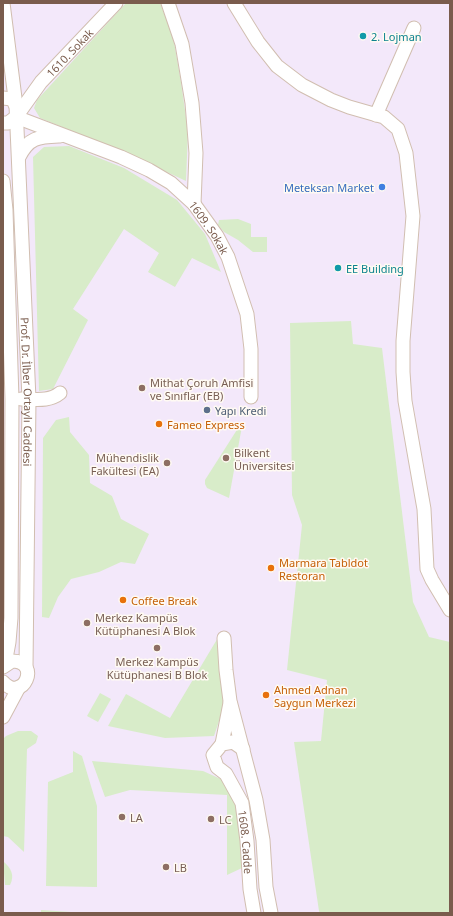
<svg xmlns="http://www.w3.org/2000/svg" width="453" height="916" font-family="'Noto Sans',sans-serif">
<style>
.education{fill:#f3e8fa}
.green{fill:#d8ecc9}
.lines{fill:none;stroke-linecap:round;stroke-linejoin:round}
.minor-casing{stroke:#d1beb0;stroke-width:15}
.minor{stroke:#fff;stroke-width:13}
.culture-dot{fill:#0f9aa8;stroke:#fffaf3;stroke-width:1.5}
.shop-dot{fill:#3f7fe0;stroke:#fffaf3;stroke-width:1.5}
.education-dot{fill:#8d6e63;stroke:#fffaf3;stroke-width:1.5}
.service-dot{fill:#5c6f8a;stroke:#fffaf3;stroke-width:1.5}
.food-dot{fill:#e8710a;stroke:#fffaf3;stroke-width:1.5}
.labels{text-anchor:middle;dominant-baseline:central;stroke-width:3;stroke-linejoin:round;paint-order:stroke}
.culture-label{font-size:11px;fill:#0d838f;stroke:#fffaf3;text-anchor:start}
.street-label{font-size:11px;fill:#7a5c4d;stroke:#fffaf3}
.shop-label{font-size:11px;fill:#366cbe;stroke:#fffaf3;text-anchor:end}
.education-label{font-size:11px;fill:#785e54;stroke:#fffaf3;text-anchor:start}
.service-label{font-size:11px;fill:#4e5e75;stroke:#fffaf3;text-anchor:start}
.food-label{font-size:11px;fill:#c56008;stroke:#fffaf3;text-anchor:start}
</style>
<rect width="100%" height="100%" fill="#fdf6ec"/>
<!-- education -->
<rect class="education" x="3" y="3" width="447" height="910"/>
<!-- green -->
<g class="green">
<path d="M126 3H160L173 36 181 82 188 132 186 181 126 153 40 118 34 108 37 100Z"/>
<path d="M69 146 124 168 177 200 205 234 221 272 192 258 175 287 148 272 159 253 124 229 73 309 88 320 53 389 39 391 33 157 44 147Z"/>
<path d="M238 219 251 224V237H267V252H253L238 240 224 232 218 225 219 220Z"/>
<path d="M351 321 353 344 382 348 413 602 429 637 450 642V913H320L319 911 294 742 321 741 327 680 287 670 302 525 292 495 290 323Z"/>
<path d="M69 417 70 432 89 455 90 483 112 496 121 519 149 534 135 564 121 562 99 572 71 579 58 597 49 618 42 617 43 438 56 420Z"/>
<path d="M240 425 242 426 229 498 207 488 205 484V480Z"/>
<path d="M219 636 226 700 214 736 165 738 108 726 126 694 170 718Z"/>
<path d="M100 693 111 699 98 722 87 716Z"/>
<path d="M18 731H31L38 736 36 743 27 749 24 852 8 837 3 836V739L6 736Z"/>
<path d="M73 751 82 756 97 806V887L46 886 48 782 73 772Z"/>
<path d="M92 761 203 771 223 780 237 803 242 868 227 875V795L130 790 105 797Z"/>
<path d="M3 861C11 868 15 875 10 885H5Z"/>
<path d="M41 910 86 913H41Z"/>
</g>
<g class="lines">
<!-- minor casing -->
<g class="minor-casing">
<g id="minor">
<path id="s1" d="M3 3 16 106 29 399 26 667"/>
<path d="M168 3 182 44 192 103 196 153 194 204"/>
<path d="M234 3 258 42 277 66 302 85 331 100 349 107 384 117 398 129 406 153 413 216 403 341V372L405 401 424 509 427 569 432 580 450 610"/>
<path d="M3 98 12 99 16 106"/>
<path d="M376 115 414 28"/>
<path id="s2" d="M16 117 121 157 149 170 171 183 194 204 217 236 228 257 247 314 251 349V397"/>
<path id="s3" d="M3 123H8L16 117 41 82 116 3"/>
<path d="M19 157C29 137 38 137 60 136"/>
<path d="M3 181 6 210 12 399 11 618 9 642 5 664"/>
<path d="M21 399C35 399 49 402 60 393"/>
<path d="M224 638 226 670 230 701 256 800 263 840 266 887 271 913"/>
<path d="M3 667 12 661C42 661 23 704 3 682"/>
<path d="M3 717 19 687"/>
<path d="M222 744 230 703"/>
<path id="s4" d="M243 749 233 742 222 744 213 755 217 767 226 774 242 803 247 841 250 889 254 913"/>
</g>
</g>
<!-- minor -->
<use href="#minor" class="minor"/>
</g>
<!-- markers -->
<g class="culture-dot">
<circle cx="363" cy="36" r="4"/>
<circle cx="338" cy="268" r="4"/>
</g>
<circle class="shop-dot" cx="382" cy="187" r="4"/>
<g class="education-dot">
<circle cx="142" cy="388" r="4"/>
<circle cx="226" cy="458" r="4"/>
<circle cx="167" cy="463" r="4"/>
<circle cx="87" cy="623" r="4"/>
<circle cx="157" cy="648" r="4"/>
<circle cx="122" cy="817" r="4"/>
<circle cx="211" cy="819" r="4"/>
<circle cx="166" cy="867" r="4"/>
</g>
<circle class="service-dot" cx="207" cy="410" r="4"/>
<g class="food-dot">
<circle cx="159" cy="424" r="4"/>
<circle cx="271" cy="568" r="4"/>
<circle cx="123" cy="600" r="4"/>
<circle cx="266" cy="695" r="4"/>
</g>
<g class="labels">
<!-- culture labels -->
<g class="culture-label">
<text x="371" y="36">2. Lojman</text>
<text x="346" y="268">EE Building</text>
</g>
<!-- street labels -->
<g class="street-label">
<text stroke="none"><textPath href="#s3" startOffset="99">1610. Sokak</textPath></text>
<text stroke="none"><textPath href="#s2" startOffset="228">1609. Sokak</textPath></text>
<text stroke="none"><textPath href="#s1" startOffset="390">Prof. Dr. İlber Ortaylı Caddesi</textPath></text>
<text stroke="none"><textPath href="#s4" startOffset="134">1608. Cadde</textPath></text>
</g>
<!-- shop labels -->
<g class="shop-label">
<text x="374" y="187">Meteksan Market</text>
</g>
<!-- education labels -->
<g class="education-label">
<text x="150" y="382">Mithat Çoruh Amfisi<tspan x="150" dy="13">ve Sınıflar (EB)</tspan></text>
<text x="234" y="452">Bilkent<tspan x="234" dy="13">Üniversitesi</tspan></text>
<text x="159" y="457" text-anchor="end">Mühendislik<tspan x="159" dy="13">Fakültesi (EA)</tspan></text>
<text x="95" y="617">Merkez Kampüs<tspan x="95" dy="13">Kütüphanesi A Blok</tspan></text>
<text x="157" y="661" text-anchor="middle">Merkez Kampüs<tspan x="157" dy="13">Kütüphanesi B Blok</tspan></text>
<text x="130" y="817">LA</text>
<text x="219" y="819">LC</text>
<text x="174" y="867">LB</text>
</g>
<!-- service labels -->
<g class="service-label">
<text x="215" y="410">Yapı Kredi</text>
</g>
<!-- food labels -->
<g class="food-label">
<text x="167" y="424">Fameo Express</text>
<text x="279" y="562">Marmara Tabldot<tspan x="279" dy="13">Restoran</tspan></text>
<text x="131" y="600">Coffee Break</text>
<text x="274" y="689">Ahmed Adnan<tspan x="274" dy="13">Saygun Merkezi</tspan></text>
</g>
</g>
<!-- border -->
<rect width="453" height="916" fill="none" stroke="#7a5c4d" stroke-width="8"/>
</svg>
